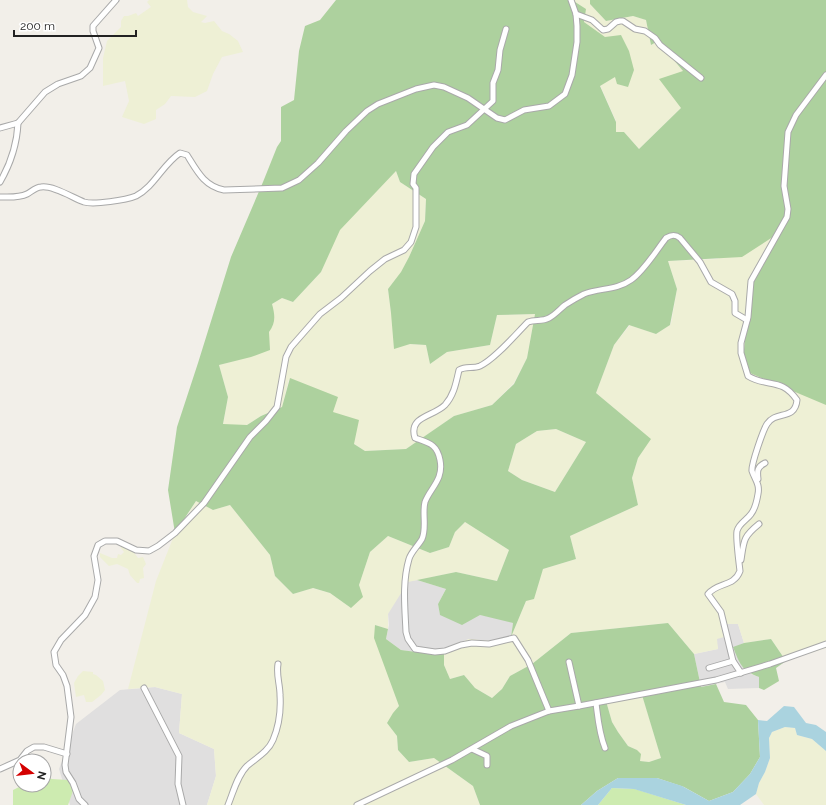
<svg xmlns="http://www.w3.org/2000/svg" width="826" height="805" font-family="Raleway,sans-serif">
<style>
.residential{fill:#e0dfdf}
.farmland{fill:#eef0d5}
.grass{fill:#cdebb0}
.forest{fill:#add19e;fill-rule:evenodd}
.water{fill:#aad3df}
.lines{fill:none;stroke-linecap:round;stroke-linejoin:round}
.minor-casing{stroke:#a9a9a9;stroke-width:7}
.minor{stroke:#fff;stroke-width:5}
</style>
<rect width="100%" height="100%" fill="#f2efe9"/>
<!-- residential -->
<g class="residential">
<path d="M417 580 446 589 438 604 440 614 451 619 480 615 502 619 513 623 511 637 491 641 469 639 450 646 432 654 401 650 386 639 389 625 388 613 408 581Z"/>
<path d="M720 624H738L744 643 733 648 751 674 759 677V688L728 689 725 682 701 687 694 654 718 649 716 639Z"/>
<path d="M155 687 182 694 179 733 214 749 216 776 207 805H70L59 769 76 724 120 690Z"/>
</g>
<!-- farmland -->
<g class="farmland">
<path d="M149 0H187L188 7 193 12 207 16 201 22 205 23 214 21 222 31 229 34 238 41 243 52 222 57 213 74 207 91 195 97 171 96 165 104 156 110V119L144 124 122 117 129 101 125 81 103 86V58L107 41 121 27V21L124 16H128L136 13 138 16 151 7 147 2Z"/>
<path d="M572 0H590V4L606 21 633 16 646 20 651 45 658 41 684 72 681 108 639 149 624 132H616V121L600 85 615 77 605 38 584 22Z"/>
<path d="M396 171 400 182 426 199 425 221 409 257 401 273 388 289 391 313 410 344 426 345 430 364 447 352 490 345 497 315 535 314 527 358 514 383 492 405 454 416 406 449 365 451 354 444 333 413 289 379 282 407 261 416 247 425H223L228 397 219 365 248 357 269 332 272 304 282 298 293 302 321 272 339 230Z"/>
<path d="M783 230 751 281 826 405V648L786 661 771 639 744 643 738 624H720L724 637 717 639 718 649 694 654 668 623 571 633 532 664 510 676 502 689 492 698 475 688 464 675 450 679 444 665V649L469 639 491 641 511 637 526 601 543 569 576 559 570 536 638 505 632 478 638 458 650 439 596 393 614 345 630 325 656 334 671 324 677 289 668 261 717 259Z"/>
<path d="M556 429 586 442 555 492 522 480 508 471 516 444 537 431Z"/>
<path d="M196 501 213 510 230 505 270 555 275 576 293 594 312 588 330 593 351 608 370 552 388 536 430 553 449 547 455 532 465 522 509 550 497 581 456 572 408 582 388 614V629L375 625 399 706 387 723 397 736 398 750 409 762 434 758 473 786 480 805H207L216 776 214 749 179 733 182 694 155 687 128 689 156 581 175 533 189 513Z"/>
<path d="M122 545 130 547 138 558 143 557 146 564 143 568 144 578 140 579 139 583H137L130 575 128 569 117 564 109 566 100 557V553L112 558H117L118 554 121 555 124 552 121 548 120 546Z"/>
<path d="M83 671 93 672V674L96 675 103 681 105 690 101 695 92 702H86L84 695 76 697 74 683 78 676Z"/>
<path d="M642 694 661 758 649 762 640 761 637 750 628 746 618 732 612 722 606 701Z"/>
<path d="M785 727 795 728 797 735 812 739 826 751V805H764L756 794 759 783 765 772 770 758 769 738 772 732Z"/>
</g>
<!-- grass -->
<g class="grass">
<path d="M44 776 52 779 68 780 73 791 68 805H13V790L23 785H44Z"/>
<path d="M612 788 635 789 686 805H598Z"/>
</g>
<!-- forest -->
<g class="forest">
<path d="M336 0H572L586 9 584 22 605 37 621 35 629 51 634 70 628 87 617 84 615 77 600 86 616 122V132H624L639 149 681 108 659 79 683 71 658 41 651 45 646 20 633 16 606 21 590 4V0H826V405L750 373 743 359 751 281 782 231 742 257 668 261 677 289 670 325 656 334 629 325 614 345 596 393 651 439 638 458 632 478 638 505 570 536 576 559 543 569 534 599 526 601 511 637 513 623 480 615 462 625 440 615 438 604 446 589 417 580 456 572 497 581 509 550 465 522 455 532 449 547 430 553 388 536 370 552 359 585 363 597 351 608 330 593 313 588 293 594 275 576 270 555 230 505 213 510 196 501 175 533 168 490 177 427 198 363 231 257 263 182 277 147 281 141V107L294 100 299 51 305 26 320 20ZM396 171 400 182 426 199 425 221 409 257 401 272 388 289 391 313 394 349 410 344 426 345 430 364 447 352 490 345 497 315 535 314 527 358 514 384 492 405 454 416 406 449 365 451 354 444 359 420 333 412 338 397 290 378 282 407 261 416 247 425 223 424 228 397 219 365 251 357 270 350 269 332C276 323 275 315 272 304L282 298 293 302 321 272 340 230ZM556 429 586 442 555 492 522 480 508 471 516 444 537 431Z"/>
<path d="M668 623 694 654 701 687 716 684 724 702 746 705 758 720 760 757 750 774 733 792 709 801 684 787 657 778H618L597 791 581 805H480L473 786 434 758 409 762 398 750 397 736 387 723 393 713 399 706 374 638 375 625 388 629 386 639 401 650 432 654 444 649V665L450 679 464 675 475 688 492 698 502 689 510 676 532 664 571 633ZM642 695 661 758 649 762 640 761 641 754 637 750 628 746 618 732 612 722 606 701Z"/>
<path d="M771 639 786 661 776 668 779 681 764 690 759 688V677C741 670 740 664 733 647L744 643Z"/>
</g>
<!-- water -->
<path class="water" d="M784 706 794 707 806 723 816 725 826 732V751L812 739 797 735 795 728 785 727 772 732 769 738 770 758 765 772 759 783 756 794 740 805H686L634 789 612 788 598 805H581L597 791 618 778H657L682 786 709 801 733 792 750 774 760 757 758 720 767 721Z"/>
<g class="lines">
<!-- minor casing -->
<g class="minor-casing">
<g id="minor">
<path d="M576 14 592 20 603 30 608 29 616 22 620 21H623L635 29 645 31 655 38 660 45 701 78"/>
<path d="M0 128 18 123 45 92 58 84 81 76 90 68 99 48 93 31V26L116 0"/>
<path d="M0 182C11 163 17 145 18 123"/>
<path d="M0 197C9 197 19 198 27 194 31 192 36 187 41 187 53 185 73 198 84 202 94 205 126 200 136 196 154 187 163 164 180 153L187 155C197 171 204 186 224 190L282 188 299 180 318 163 346 131 367 111 378 104 416 89 434 85 444 87 468 98 497 118 505 120 524 110 549 106 565 94 572 75 577 42V26L576 14 571 0"/>
<path d="M758 479C757 471 757 467 765 463"/>
<path d="M741 560C744 540 743 537 759 524"/>
<path d="M569 662 579 706"/>
<path d="M709 668 733 661"/>
<path d="M741 673 733 661 721 612 708 594C718 582 734 587 740 571 739 563 736 536 737 531 739 523 747 520 751 514 755 509 757 500 758 494 760 484 755 480 752 471 751 465 763 430 767 424 776 410 795 421 797 400 781 377 768 388 748 376L741 353V343L748 317 751 281 787 217 788 209 784 186 788 132 796 115 826 75"/>
<path d="M144 688 179 756 178 784 183 805"/>
<path d="M596 703C598 719 599 733 605 748"/>
<path d="M549 711 528 660 514 638 489 644 472 643 461 645 445 651 435 652 415 649 408 639 406 632C405 608 402 583 409 559 411 552 418 546 422 539 427 528 422 513 425 502 430 488 444 480 440 460 437 444 429 443 415 438 408 416 433 417 445 405 454 395 456 383 459 370 466 366 473 369 480 366 495 359 515 335 528 322 535 319 542 322 549 318 555 315 560 309 565 305 571 301 578 297 584 294 599 288 617 290 631 280 644 271 656 251 666 238 671 235 675 234 680 238L700 262 711 282 732 294 735 301V313L747 320"/>
<path d="M472 749 487 756V765"/>
<path d="M0 769 20 760 27 751 34 747H44L67 754"/>
<path d="M85 805 79 799 73 783 66 772 65 765 71 717 67 686 63 675 56 665 54 652 61 640 85 615 95 597 98 580 94 556 98 545 105 541H117L136 550 149 551 158 546 175 533 204 503 250 437 266 421 277 407 286 357 291 347 320 314 341 298 370 271 385 259 404 250 411 242 416 227V188L413 184 414 174 433 147 448 132 467 125 493 101V83L498 70 500 50 506 29"/>
<path d="M228 805C233 793 237 776 247 766 256 758 268 752 273 740 279 726 281 710 280 695 280 684 276 675 278 664"/>
<path d="M357 805 452 760 511 726 549 711 579 706 716 680 770 664 826 644"/>
</g>
</g>
<!-- minor -->
<use href="#minor" class="minor"/>
</g>
<!-- north arrow -->
<g transform="translate(32 773) rotate(105)"><circle r="19" fill="#ffffff" stroke="#a7a7a7"/>
<path d="M0-3L7 15L0 10L-7 15Z" fill="#d40000"/>
<text y="-6" font-size="11" font-weight="bold" text-anchor="middle" fill="#222222">N</text>
</g>
<!-- scale -->
<path d="M14 30v6h122v-6" fill="none" stroke="#222222" stroke-width="2"/>
<text x="20" y="30" font-size="12" fill="#222222" stroke="#ffffff" stroke-width="3" paint-order="stroke">200 m</text>
</svg>
